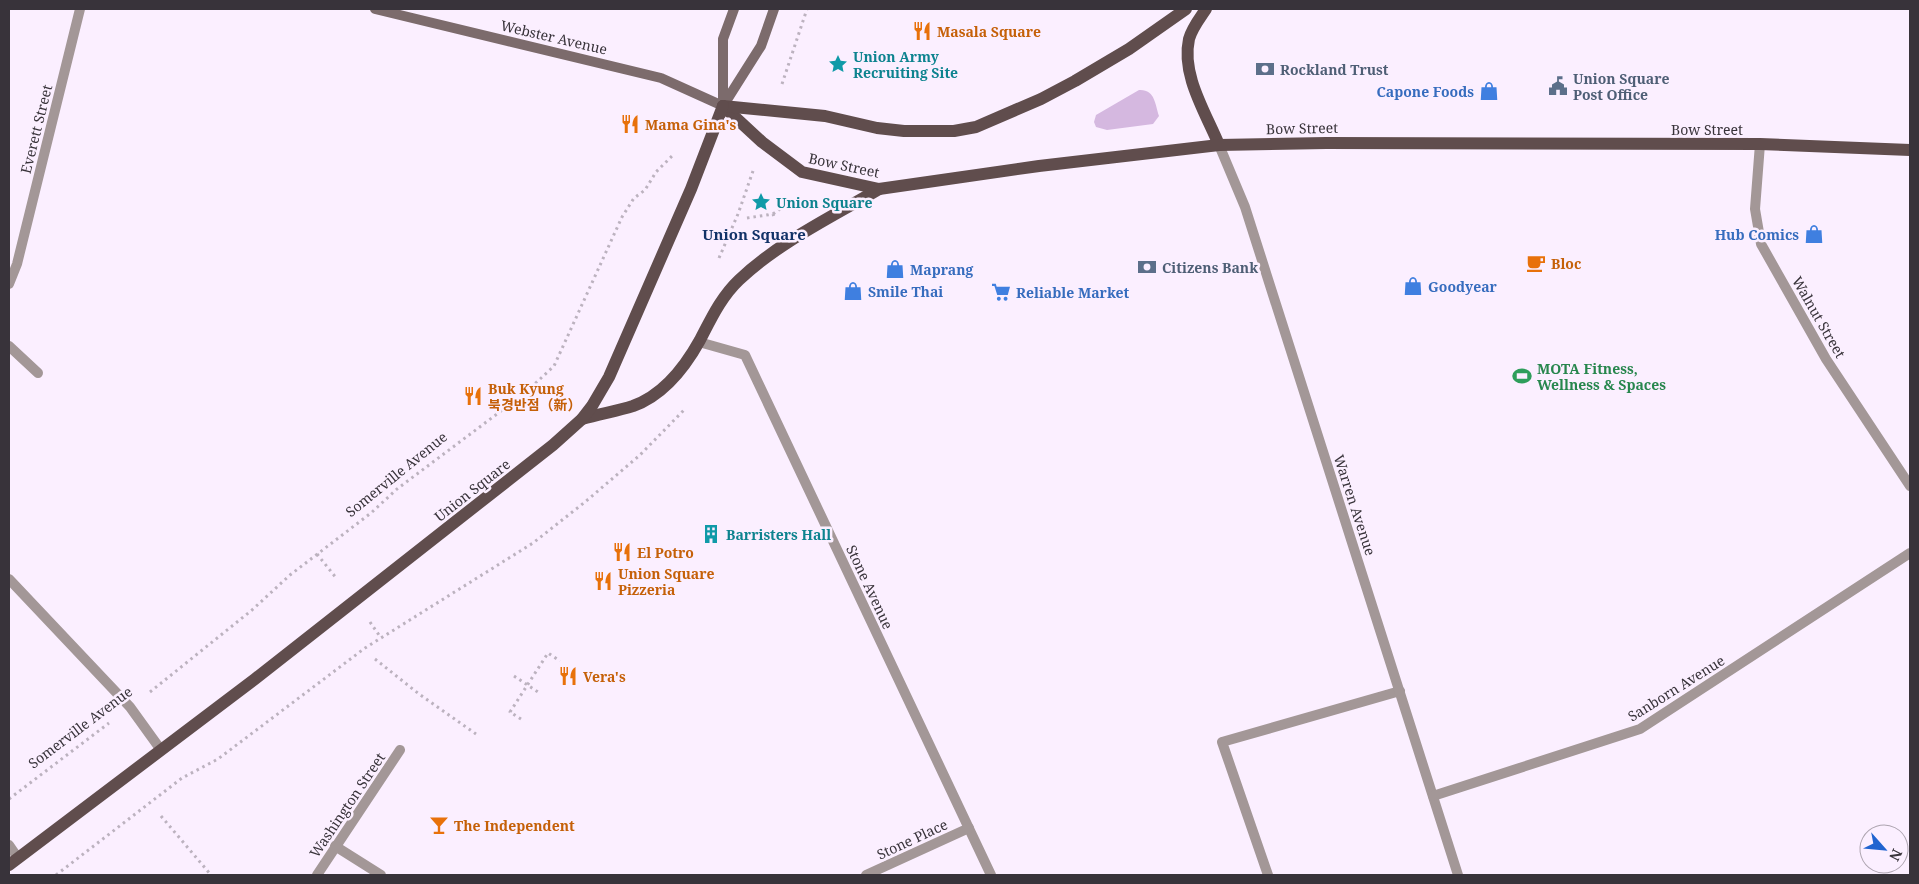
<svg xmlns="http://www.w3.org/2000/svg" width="1919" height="884" font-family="'Noto Serif','Noto Sans SC','Noto Sans KR',serif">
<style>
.green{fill:#d5b8e0}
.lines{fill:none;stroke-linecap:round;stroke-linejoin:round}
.path{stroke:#bcb2bf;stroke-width:3;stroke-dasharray:2.5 4;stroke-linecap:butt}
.service{stroke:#a39797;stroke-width:10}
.minor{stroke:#a39797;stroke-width:10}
.secondary{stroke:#7c6b6c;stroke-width:10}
.primary{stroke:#604d4d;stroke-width:12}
.labels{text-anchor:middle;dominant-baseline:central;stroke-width:5;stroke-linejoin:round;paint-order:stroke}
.food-label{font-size:14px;font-weight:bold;fill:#c56008;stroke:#fbefff;text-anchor:start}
.street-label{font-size:14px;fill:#38333a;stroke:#fbefff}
.culture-label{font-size:14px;font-weight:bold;fill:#0d838f;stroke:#fbefff;text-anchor:start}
.service-label{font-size:14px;font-weight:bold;fill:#4e5e75;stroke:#fbefff;text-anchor:start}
.shop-label{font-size:14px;font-weight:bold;fill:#366cbe;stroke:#fbefff;text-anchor:start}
.leisure-label{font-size:14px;font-weight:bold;fill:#27864d;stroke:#fbefff;text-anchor:start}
.neighbourhood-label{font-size:15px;font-weight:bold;fill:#123267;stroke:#fbefff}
</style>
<rect width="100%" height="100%" fill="#fbefff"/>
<!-- green -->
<path class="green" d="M1139 90C1155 89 1155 104 1159 116L1153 124 1107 130 1096 127 1094 122 1096 115Z"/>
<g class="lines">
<!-- path -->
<g class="path">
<path d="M782 84 807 9"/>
<path d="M773 214 794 199"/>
<path d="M747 218 773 214 774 217"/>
<path d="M719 258 738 214 753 171"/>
<path d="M317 554 337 579"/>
<path d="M370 622 381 638"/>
<path d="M375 659 419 694 476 734"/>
<path d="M514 676 538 692"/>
<path d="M150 692 252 610 290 575 371 513 397 489 525 393 554 366 622 217 634 198 645 190 656 172 672 156"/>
<path d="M521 719 510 712 548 653 560 661"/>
<path d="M9 799 109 723"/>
<path d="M161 816 211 875"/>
<path d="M56 875 182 778 218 759 365 648 533 543 585 502 640 455 684 410"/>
</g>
<!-- service -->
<g class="service">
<path d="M9 346 38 373"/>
<path d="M9 579 130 707 161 750"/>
<path d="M9 845 18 858"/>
<path d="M1268 875 1222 742 1400 691"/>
</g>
<!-- minor -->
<g class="minor">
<path d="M1760 144 1755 209 1761 244 1826 359 1910 486"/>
<path d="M1219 145 1245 207 1458 875"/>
<path d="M9 284 17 264 80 9"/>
<path d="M699 342 745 355 991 875"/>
<path d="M1433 796 1640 729 1910 553"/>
<path d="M335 846 381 875"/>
<path d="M317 875 400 750"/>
<path d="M866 875 969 828"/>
</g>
<!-- secondary -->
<g class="secondary">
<path d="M375 9 661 78 723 106"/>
<path d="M723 106 761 46 774 9"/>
<path d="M723 106V39L734 9"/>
</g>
<!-- primary -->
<g class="primary">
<path d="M1206 9C1200 18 1192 28 1189 39 1181 75 1206 113 1219 145"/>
<path d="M723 106 762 142 802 172 879 189 1039 166 1219 145 1326 143 1760 144 1910 150"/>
<path d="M723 106 825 116 877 128 904 131H954L976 127 1041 99 1075 81 1129 49 1186 9"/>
<path d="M582 419C599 414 617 411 633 406 664 395 685 367 700 340 711 319 721 297 739 280 779 242 832 217 879 189"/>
<path d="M9 865 255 679 553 445 582 419 592 406 609 377 691 189 723 106"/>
</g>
</g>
<!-- icons -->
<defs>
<g id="restaurant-bare" transform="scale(1.5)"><path d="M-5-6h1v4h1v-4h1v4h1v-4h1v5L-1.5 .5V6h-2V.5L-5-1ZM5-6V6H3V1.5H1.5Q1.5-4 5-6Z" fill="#e8710a" stroke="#fbefff" stroke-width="2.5" paint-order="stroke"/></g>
<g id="sight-bare" transform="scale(1.5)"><path d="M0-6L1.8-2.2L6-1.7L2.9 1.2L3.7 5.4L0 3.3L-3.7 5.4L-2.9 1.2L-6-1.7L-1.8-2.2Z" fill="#0f9aa8" stroke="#fbefff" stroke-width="2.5" paint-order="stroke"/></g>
<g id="bank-bare" transform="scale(1.5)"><path d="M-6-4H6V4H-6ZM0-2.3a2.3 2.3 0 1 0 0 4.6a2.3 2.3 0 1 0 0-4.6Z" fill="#5c6f8a" stroke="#fbefff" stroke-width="2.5" paint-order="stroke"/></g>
<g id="civic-bare" transform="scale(1.5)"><path d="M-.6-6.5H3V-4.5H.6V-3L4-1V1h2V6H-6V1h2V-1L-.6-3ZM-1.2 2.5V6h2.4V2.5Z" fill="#5c6f8a" stroke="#fbefff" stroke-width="2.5" paint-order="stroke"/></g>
<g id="shop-bare" transform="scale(1.5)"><path d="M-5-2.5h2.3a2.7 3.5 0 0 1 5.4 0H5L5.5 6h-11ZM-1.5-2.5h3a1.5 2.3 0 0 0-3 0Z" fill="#3f7fe0" stroke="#fbefff" stroke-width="2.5" paint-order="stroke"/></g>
<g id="cafe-bare" transform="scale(1.5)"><path d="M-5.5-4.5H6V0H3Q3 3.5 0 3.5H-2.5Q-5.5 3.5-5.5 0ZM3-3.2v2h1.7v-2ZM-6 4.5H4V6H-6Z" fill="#e8710a" stroke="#fbefff" stroke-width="2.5" paint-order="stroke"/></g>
<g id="supermarket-bare" transform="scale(1.5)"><path d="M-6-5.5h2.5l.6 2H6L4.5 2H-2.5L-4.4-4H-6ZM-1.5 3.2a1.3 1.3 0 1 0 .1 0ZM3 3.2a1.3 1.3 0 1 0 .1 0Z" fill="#3f7fe0" stroke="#fbefff" stroke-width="2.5" paint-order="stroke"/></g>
<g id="stadium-bare" transform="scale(1.5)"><path d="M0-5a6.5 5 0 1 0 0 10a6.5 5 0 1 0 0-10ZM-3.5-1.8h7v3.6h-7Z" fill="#2e9e5b" stroke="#fbefff" stroke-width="2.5" paint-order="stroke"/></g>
<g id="building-bare" transform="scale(1.5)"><path d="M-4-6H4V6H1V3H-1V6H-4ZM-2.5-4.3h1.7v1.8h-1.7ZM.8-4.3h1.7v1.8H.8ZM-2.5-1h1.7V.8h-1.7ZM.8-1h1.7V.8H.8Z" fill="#0f9aa8" stroke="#fbefff" stroke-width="2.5" paint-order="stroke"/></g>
<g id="bar-bare" transform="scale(1.5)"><path d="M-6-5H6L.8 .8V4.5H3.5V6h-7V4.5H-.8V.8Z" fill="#e8710a" stroke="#fbefff" stroke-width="2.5" paint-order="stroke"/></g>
</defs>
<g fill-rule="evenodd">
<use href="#restaurant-bare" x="922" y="31"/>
<use href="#sight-bare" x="838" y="64"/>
<use href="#bank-bare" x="1265" y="69"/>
<use href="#civic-bare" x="1558" y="86"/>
<use href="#shop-bare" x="1489" y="91"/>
<use href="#restaurant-bare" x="630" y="124"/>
<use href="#sight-bare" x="761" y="202"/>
<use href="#shop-bare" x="1814" y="234"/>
<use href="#cafe-bare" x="1536" y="263"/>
<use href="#bank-bare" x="1147" y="267"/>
<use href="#shop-bare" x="895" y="269"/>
<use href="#shop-bare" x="1413" y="286"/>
<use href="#shop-bare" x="853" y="291"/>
<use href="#supermarket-bare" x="1001" y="292"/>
<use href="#stadium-bare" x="1522" y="376"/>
<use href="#restaurant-bare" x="473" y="396"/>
<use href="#building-bare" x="711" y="534"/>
<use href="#restaurant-bare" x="622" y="552"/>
<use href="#restaurant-bare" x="603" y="581"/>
<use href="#restaurant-bare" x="568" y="676"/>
<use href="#bar-bare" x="439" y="825"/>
</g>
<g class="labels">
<!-- food labels -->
<g class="food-label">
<text x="937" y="31">Masala Square</text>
<text x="645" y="124">Mama Gina's</text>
<text x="1551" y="263">Bloc</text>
<text x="488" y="388">Buk Kyung<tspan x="488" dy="16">북경반점（新）</tspan></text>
<text x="637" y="552">El Potro</text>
<text x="618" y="573">Union Square<tspan x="618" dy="16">Pizzeria</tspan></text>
<text x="583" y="676">Vera's</text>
<text x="454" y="825">The Independent</text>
</g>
<!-- street labels -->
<g class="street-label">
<text transform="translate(554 37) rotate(13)">Webster Avenue</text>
<text transform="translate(1302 128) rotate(-1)">Bow Street</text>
<text transform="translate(36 129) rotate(-76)">Everett Street</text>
<text x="1707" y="129">Bow Street</text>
<text transform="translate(844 165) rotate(12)">Bow Street</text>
<text transform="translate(1819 317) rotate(60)">Walnut Street</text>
<text transform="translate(396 474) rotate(-39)">Somerville Avenue</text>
<text transform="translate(472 490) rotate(-38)">Union Square</text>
<text transform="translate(1355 505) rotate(72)">Warren Avenue</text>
<text transform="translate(870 587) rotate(65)">Stone Avenue</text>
<text transform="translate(1676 688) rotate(-32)">Sanborn Avenue</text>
<text transform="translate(80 727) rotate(-37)">Somerville Avenue</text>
<text transform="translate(347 805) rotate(-56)">Washington Street</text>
<text transform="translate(912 839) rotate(-25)">Stone Place</text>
</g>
<!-- culture labels -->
<g class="culture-label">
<text x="853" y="56">Union Army<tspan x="853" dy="16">Recruiting Site</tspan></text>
<text x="776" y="202">Union Square</text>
<text x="726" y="534">Barristers Hall</text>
</g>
<!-- service labels -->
<g class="service-label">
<text x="1280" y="69">Rockland Trust</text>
<text x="1573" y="78">Union Square<tspan x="1573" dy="16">Post Office</tspan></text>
<text x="1162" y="267">Citizens Bank</text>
</g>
<!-- shop labels -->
<g class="shop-label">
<text x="1474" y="91" text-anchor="end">Capone Foods</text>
<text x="1799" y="234" text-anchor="end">Hub Comics</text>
<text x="910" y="269">Maprang</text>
<text x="1428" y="286">Goodyear</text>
<text x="868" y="291">Smile Thai</text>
<text x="1016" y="292">Reliable Market</text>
</g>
<!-- leisure labels -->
<g class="leisure-label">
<text x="1537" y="368">MOTA Fitness,<tspan x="1537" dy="16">Wellness &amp; Spaces</tspan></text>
</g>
<!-- neighbourhood labels -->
<g class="neighbourhood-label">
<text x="754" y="234">Union Square</text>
</g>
</g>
<!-- border -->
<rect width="1919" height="884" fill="none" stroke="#38333a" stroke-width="20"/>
<!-- north arrow -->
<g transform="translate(1884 849) rotate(117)"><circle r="24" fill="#fbefff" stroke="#ada4b0"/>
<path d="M0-4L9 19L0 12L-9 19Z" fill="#2064d0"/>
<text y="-8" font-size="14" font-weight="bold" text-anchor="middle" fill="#38333a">N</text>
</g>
</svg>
